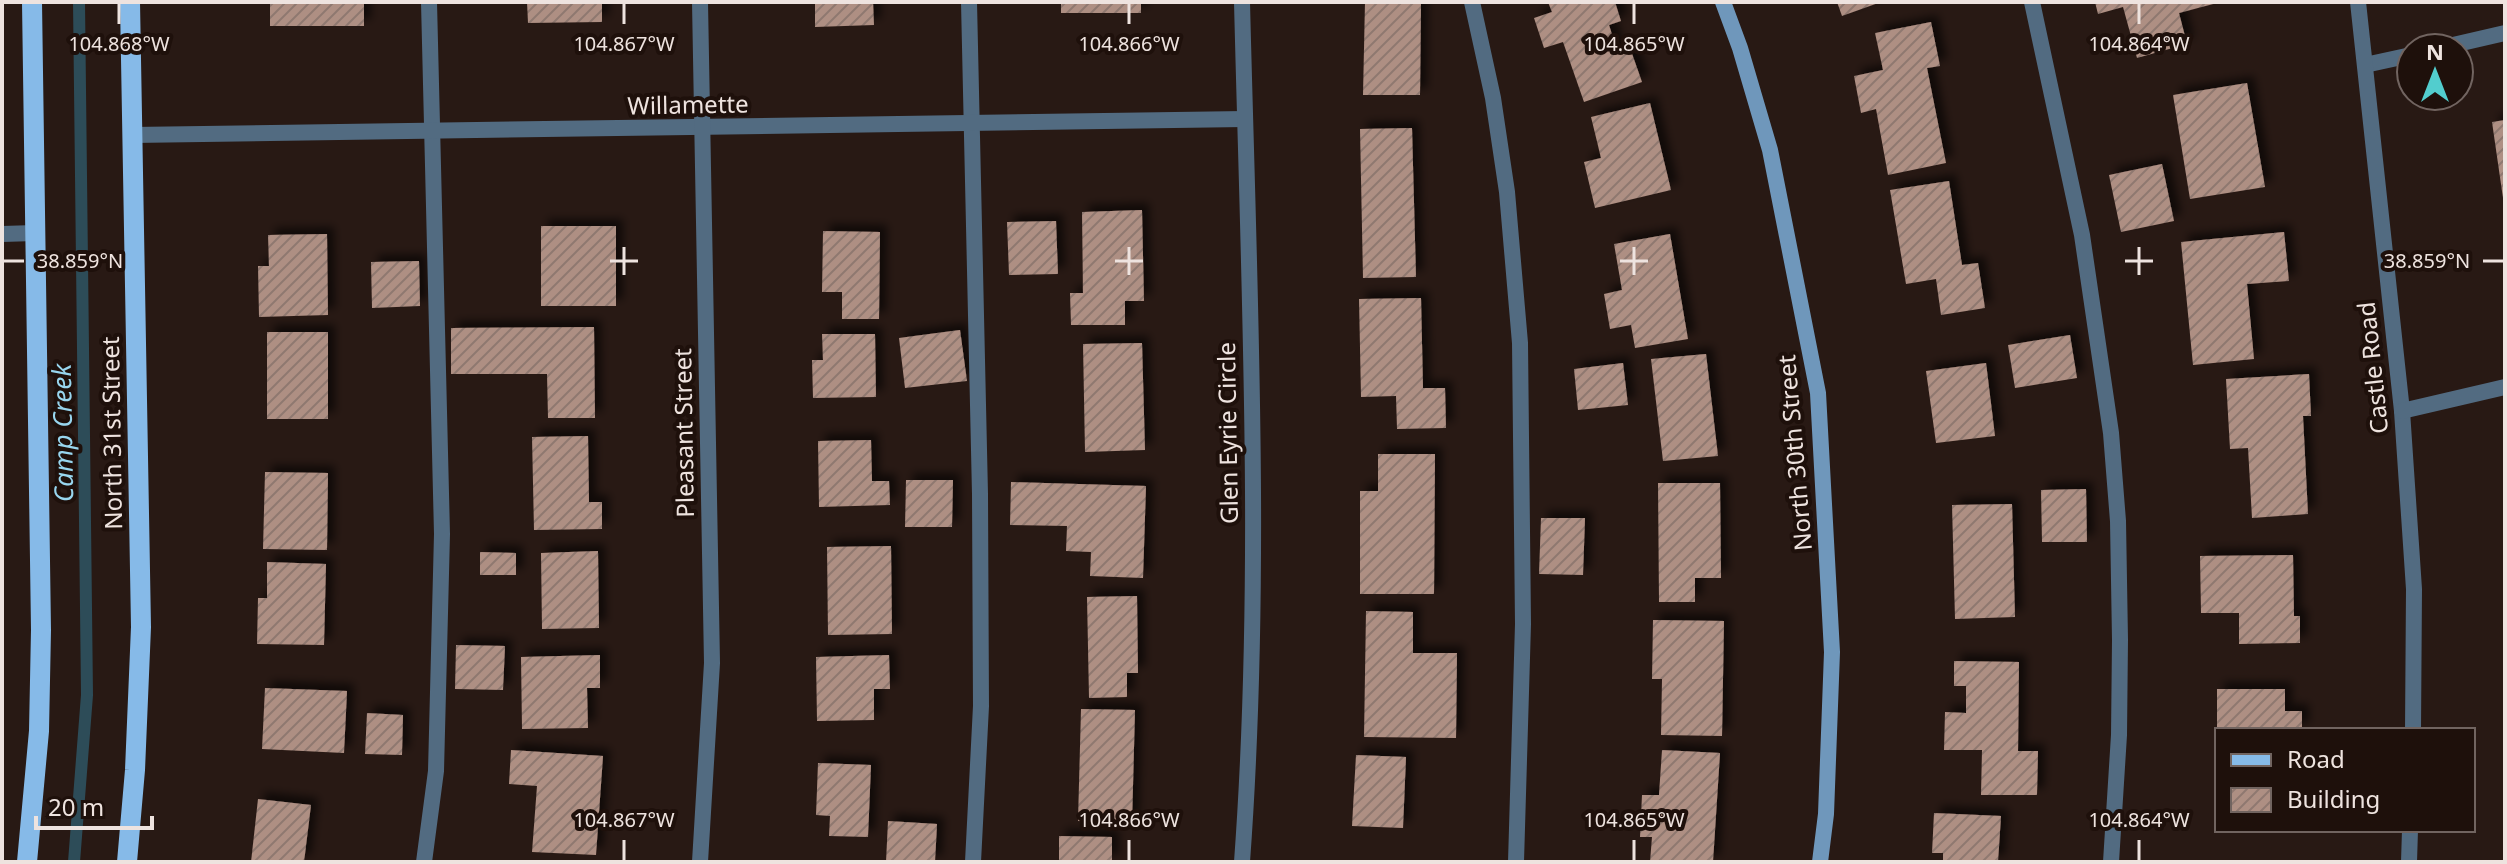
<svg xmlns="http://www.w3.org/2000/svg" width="2507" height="864" font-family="'Noto Sans',sans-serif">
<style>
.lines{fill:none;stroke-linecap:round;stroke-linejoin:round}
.stream{stroke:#2d4c58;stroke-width:12}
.building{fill:url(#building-hatch);filter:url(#shadow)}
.service{stroke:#526b81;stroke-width:16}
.minor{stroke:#526b81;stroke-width:16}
.secondary{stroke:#6f97bb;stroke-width:16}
.primary{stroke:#86bae8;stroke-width:20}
.ticks{fill:none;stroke:#eee3df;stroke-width:3}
.labels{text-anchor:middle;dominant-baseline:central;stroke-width:8;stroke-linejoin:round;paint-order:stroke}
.street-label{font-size:24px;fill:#eee3df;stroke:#1e100b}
.water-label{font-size:26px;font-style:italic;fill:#98d6ef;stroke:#1e100b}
.ticks-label{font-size:20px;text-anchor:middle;fill:#eee3df;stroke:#1e100b;stroke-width:8;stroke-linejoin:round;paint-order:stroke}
</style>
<defs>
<pattern id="building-hatch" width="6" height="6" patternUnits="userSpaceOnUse" patternTransform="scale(2)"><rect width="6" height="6" fill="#ae8f83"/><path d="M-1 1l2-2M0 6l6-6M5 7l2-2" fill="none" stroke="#8f7870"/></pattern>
<filter id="shadow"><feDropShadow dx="7" dy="-7" stdDeviation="4" flood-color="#0009"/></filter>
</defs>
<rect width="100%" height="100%" fill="#281914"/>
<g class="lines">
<!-- stream -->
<path class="stream" d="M74 862 87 695 79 2"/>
</g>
<!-- building -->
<g class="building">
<rect x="270" y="2" width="94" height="24"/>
<path d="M527 2H602V22L528 23Z"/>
<path d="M815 2H873L874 25 815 27Z"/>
<rect x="1061" y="2" width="80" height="11"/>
<path d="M1365 2H1421L1420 95H1363Z"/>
<path d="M1548 2H1615L1621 21 1609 25 1618 53 1630 48 1642 82 1584 102 1563 42 1544 48 1534 18 1552 12Z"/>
<path d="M1837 2H1881L1842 16Z"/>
<path d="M2095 2H2217V3L2179 13 2187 44 2137 58 2123 7 2098 14Z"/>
<path d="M1931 22 1940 66 1927 68 1946 163 1888 175 1876 109 1861 113 1854 76 1883 70 1875 33Z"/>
<path d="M2247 83 2265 187 2190 199 2173 95Z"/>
<path d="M1650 103 1671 190 1595 208 1584 162 1601 158 1591 117Z"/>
<path d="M2505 120V198H2503L2492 122Z"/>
<path d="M1412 128 1416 277 1363 278 1360 129Z"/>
<path d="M2162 164 2174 221 2121 232 2109 175Z"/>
<path d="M1949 181 1962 265 1978 263 1985 308 1941 315 1936 279 1906 284 1890 190Z"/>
<path d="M1142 210 1144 301H1125V325H1071L1070 293H1083L1082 212Z"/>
<path d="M1056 221 1058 274 1009 275 1007 222Z"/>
<rect x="541" y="226" width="75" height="80"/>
<path d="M823 231 880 232 879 319H842V292H822Z"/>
<path d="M2284 232 2289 281 2247 284 2254 359 2193 365 2181 242Z"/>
<path d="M327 234 328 315 259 317 258 266H269L268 235Z"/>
<path d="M1670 234 1688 339 1635 348 1631 325 1610 329 1604 294 1622 290 1614 244Z"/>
<path d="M419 261 420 306 372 308 371 262Z"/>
<path d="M1421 298 1423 388H1445L1446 428 1397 429 1396 396 1361 397 1359 299Z"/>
<path d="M594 327 595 418H548L547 374H451V328Z"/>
<path d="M960 330 967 381 905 388 899 338Z"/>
<rect x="267" y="332" width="61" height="87"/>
<path d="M822 334H875L876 397 813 398 812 360H823Z"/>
<path d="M2070 335 2077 378 2015 388 2008 345Z"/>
<path d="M1142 343 1145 450 1085 452 1083 344Z"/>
<path d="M1706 354 1718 456 1663 461 1651 359Z"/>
<path d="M1623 363 1628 405 1578 410 1574 369Z"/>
<path d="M1986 363 1995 436 1936 443 1926 371Z"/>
<path d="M2309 374 2311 416H2303L2308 514 2252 518 2248 448 2230 449 2226 379Z"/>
<path d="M588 436 589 502H602V529L534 530 532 437Z"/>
<path d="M871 440 872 481H889L890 505 819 507 818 441Z"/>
<path d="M1378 454H1435L1434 594H1360V491H1378Z"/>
<path d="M265 472 328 473 327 550 263 549Z"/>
<path d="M906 480H953L952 527H905Z"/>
<path d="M1011 482 1146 486 1143 578 1090 576 1091 552 1066 551 1067 526 1010 525Z"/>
<path d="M1658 483H1720L1721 578H1695V602H1659Z"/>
<path d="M2086 489 2087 542H2042L2041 490Z"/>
<path d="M2012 504 2015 617 1955 619 1952 505Z"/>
<path d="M1541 518H1585L1583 575 1539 574Z"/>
<path d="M891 546 892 634 828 635 827 547Z"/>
<path d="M598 551 599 628 542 629 541 553Z"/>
<path d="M480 552 516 553V575H480Z"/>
<path d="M2293 555 2294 616H2300V643L2239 644V613H2201L2200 556Z"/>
<path d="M267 562 326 564 324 645 257 644 258 598H267Z"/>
<path d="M1137 596 1138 673H1127V697L1089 698 1087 597Z"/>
<path d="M1366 611 1413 612V653H1457L1456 738 1364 737Z"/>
<path d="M1653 620 1724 621 1722 736 1661 735 1662 679H1652Z"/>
<path d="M456 645 505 646 503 690 455 689Z"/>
<path d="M600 655V688H587L588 728 522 729 521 657Z"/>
<path d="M889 655 890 689H874V720L817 721 816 657Z"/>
<path d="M1954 661 2019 662 2018 751H2038L2037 795H1981L1982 750H1944L1945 712 1966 713V686H1954Z"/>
<path d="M265 688 347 691 344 753 262 749Z"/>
<path d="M2217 689H2285V711H2302V730L2217 728Z"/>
<path d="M1081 709 1135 710 1132 823 1078 821Z"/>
<path d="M367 713 403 715 402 755 365 754Z"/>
<path d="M511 750 603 756 596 855 532 852 537 786 509 784Z"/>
<path d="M1662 750 1720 753 1713 862H1650L1652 837H1640L1642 795H1659Z"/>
<path d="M1356 755 1406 757 1403 828 1352 826Z"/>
<path d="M818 763 871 765 868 837 829 836 830 816 816 815Z"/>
<path d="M258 799 311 805 304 862H251Z"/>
<path d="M1934 813 2001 816 1998 862H1943V853H1932Z"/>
<path d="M888 821 937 824 935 862H886Z"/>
<path d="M1059 836 1112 837V862H1059Z"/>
</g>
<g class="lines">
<!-- service -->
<g class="service">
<path d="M969 2 980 494 981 706 973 862"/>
<path d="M1472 2 1493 98 1507 192 1520 343 1523 624 1516 862"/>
<path d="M2032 2 2082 235 2111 433 2118 521 2120 640 2119 735 2111 862"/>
<path d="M2440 48 2505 33"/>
<path d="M2365 65 2411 55"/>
<path d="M2 234 35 233"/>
<path d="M424 862 436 771 442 534 429 2"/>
</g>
<!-- minor -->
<g class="minor">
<path d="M2358 2 2402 411 2414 589 2413 730"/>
<path d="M132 135 1245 119"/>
<path d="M2402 411 2505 387"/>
<path d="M700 862 712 663 700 2"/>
<path d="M1242 862C1263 576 1249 288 1242 2"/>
<path d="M2409 862 2410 830"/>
</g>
<!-- secondary -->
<path class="secondary" d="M1723 2 1740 48 1770 150 1818 393 1832 652 1826 814 1820 862"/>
<!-- primary -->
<g class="primary">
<path d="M27 862 39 731 41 630 32 2"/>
<path d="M127 862 135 770 141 627 130 2"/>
</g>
</g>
<!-- ticks -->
<path class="ticks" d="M119 4V24M624 4V24M1129 4V24M1634 4V24M2139 4V24M624 247V275M1129 247V275M1634 247V275M2139 247V275M4 261H24M610 261H638M1115 261H1143M1620 261H1648M2125 261H2153M2483 261H2503M624 840V860M1129 840V860M1634 840V860M2139 840V860"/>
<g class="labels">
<!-- street labels -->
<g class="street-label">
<text transform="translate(688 104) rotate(-1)">Willamette</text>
<text transform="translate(2372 368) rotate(-96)">Castle Road</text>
<text transform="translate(111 433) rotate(-91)">North 31st Street</text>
<text transform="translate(683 433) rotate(-91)">Pleasant Street</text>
<text transform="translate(1227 433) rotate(-91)">Glen Eyrie Circle</text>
<text transform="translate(1794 453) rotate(-95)">North 30th Street</text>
</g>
<!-- water labels -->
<g class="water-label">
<text transform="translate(62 433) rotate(-91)">Camp Creek</text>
</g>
</g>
<g class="ticks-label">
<text x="119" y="51">104.868°W</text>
<text x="624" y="51">104.867°W</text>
<text x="1129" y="51">104.866°W</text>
<text x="1634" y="51">104.865°W</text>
<text x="2139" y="51">104.864°W</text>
<text x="80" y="268">38.859°N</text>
<text x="2427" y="268">38.859°N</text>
<text x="624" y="827">104.867°W</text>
<text x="1129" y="827">104.866°W</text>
<text x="1634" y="827">104.865°W</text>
<text x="2139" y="827">104.864°W</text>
</g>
<!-- border -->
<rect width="2507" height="864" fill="none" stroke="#eee3df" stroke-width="8"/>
<!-- legend -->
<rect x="2215" y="728" width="260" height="104" fill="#1e100b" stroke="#716460" stroke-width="2"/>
<rect x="2231" y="754" width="40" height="12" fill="#86bae8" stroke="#716460" stroke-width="2"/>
<text x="2287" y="768" font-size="24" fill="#eee3df">Road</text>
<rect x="2231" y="788" width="40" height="24" fill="url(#building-hatch)" stroke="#716460" stroke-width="2"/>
<text x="2287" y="808" font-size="24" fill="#eee3df">Building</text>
<!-- north arrow -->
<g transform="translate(2435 72)"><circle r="38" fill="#1e100b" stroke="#716460" stroke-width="2"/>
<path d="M0-6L14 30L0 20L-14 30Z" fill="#52cdce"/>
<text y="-12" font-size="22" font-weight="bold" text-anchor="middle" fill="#eee3df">N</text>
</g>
<!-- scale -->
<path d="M36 816v12h116v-12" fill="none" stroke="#eee3df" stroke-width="4"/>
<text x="48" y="816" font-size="24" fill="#eee3df" stroke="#1e100b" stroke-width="6" paint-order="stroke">20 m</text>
</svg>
